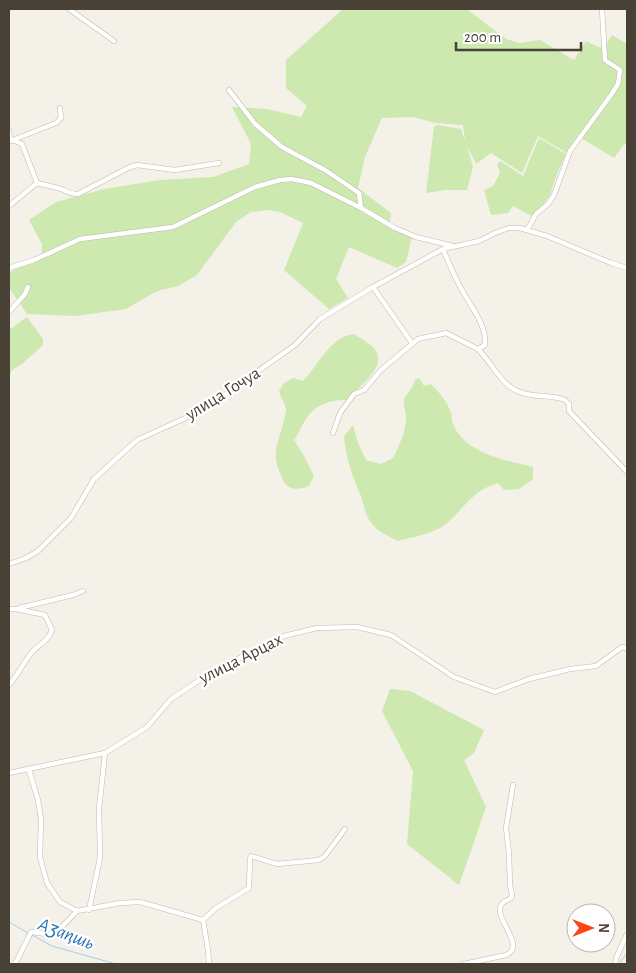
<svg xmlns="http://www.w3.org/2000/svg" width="636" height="973" font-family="'Alegreya Sans',sans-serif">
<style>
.green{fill:#cde9b0}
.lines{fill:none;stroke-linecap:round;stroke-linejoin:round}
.stream{stroke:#a3cef2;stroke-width:1}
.minor-casing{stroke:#c0b9aa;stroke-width:5.5}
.minor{stroke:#fff;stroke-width:4.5}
.labels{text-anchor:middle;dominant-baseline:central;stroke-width:4.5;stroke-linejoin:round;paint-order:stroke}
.street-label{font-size:18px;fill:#484236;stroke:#fff}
.water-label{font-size:19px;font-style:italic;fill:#2d76b6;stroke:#fff}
</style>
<rect width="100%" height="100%" fill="#f4f1e8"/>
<!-- green -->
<g class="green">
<path d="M343 9 468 10 506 39 520 43 540 40 574 60 586 41 603 49 612 35 627 44V145L624 144 614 158 578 136 567 153 538 136 522 173 491 153 476 164 467 146 473 167 467 190H446L426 193 434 127 437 125 461 129 465 141 463 125 436 123 413 117 382 118 365 157 358 188 391 213 389 228 412 237 406 262 397 268 349 247 336 279 348 298 329 309 284 270 303 223 280 212 268 210 251 212 236 222 197 275 178 286 157 291 126 309 75 316 27 314 9 288V274L13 270 42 259V244L29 220 56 202 104 189 160 180 213 177 249 164 251 144 232 107 267 109 301 117 307 106 286 88V60Z"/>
<path d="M539 138 566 154 557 174 550 195 541 207 532 216 513 206 508 213 491 215 484 190 493 186 500 173 497 165 500 161 523 176Z"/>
<path d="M27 317 43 339V345L22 364 12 370 9 376V330Z"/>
<path d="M354 334C360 338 369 343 374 348 390 368 356 387 347 400 331 399 314 405 306 419 301 426 299 433 294 440L303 454 314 476 309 486C299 490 288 491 283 480 271 453 276 451 283 424 284 420 286 413 286 409 285 403 280 397 279 391L284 383 293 378 303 381C319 365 329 337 354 334Z"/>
<path d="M419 378 424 386 431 384C439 392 447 401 451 413 452 416 451 421 453 424 465 454 506 460 533 467V479L519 489 504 490 498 483C471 491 465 508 446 524 433 534 413 537 398 541 391 537 380 533 375 527 365 518 365 507 361 496 352 476 346 458 344 436L353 425 358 443 366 460 381 464 393 458C399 446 407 429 406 416 406 411 403 405 404 400 405 394 412 391 415 380Z"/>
<path d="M390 689 410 691 484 730 474 753 464 760 486 807 459 885 407 844 413 771 382 711Z"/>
</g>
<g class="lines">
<!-- stream -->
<g class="stream">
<path d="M9 922 28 933"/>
<path d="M32 935 52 946 116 964"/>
<path d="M619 964 627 953"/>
</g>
<!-- minor casing -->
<g class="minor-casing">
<g id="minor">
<path d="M69 9 114 41"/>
<path d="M229 90 255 124 282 147 325 170 359 193 361 208"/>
<path d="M9 130 10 141"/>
<path d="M13 140 56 123 61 118 60 108"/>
<path d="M9 141 13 140 22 144 37 183"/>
<path d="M9 206 37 183C44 185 51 186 58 188 66 190 69 195 78 194L130 167 137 165 175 170 219 163"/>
<path d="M527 230 536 214 548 204 554 195 570 151 611 95 618 84 620 70 605 60 602 9"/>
<path d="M9 268 34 260 80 239 173 227 255 187 280 180 292 179 311 183 361 208 395 228 416 237 453 246"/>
<path d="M373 287 412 343"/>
<path d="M9 312 25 294 28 287"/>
<path d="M478 349C494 365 502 389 526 394 539 397 553 395 565 400L569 404V411L627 472"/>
<path d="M333 433 340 413 354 394 364 390 381 370 418 339 446 333 478 349 485 345C487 326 472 308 463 292 455 278 449 264 443 249"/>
<path d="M9 564 26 558 38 551 71 518 94 479 137 440 203 410 295 345 320 319 373 287 443 249 479 241 495 233 509 228H520L547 236 611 263 627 268"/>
<path d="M19 608 73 595 83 591"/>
<path d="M9 609H16L45 615 52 630C49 640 40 644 33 651 24 661 18 675 9 685"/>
<path d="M29 770 38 800 41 819 40 857 47 883 60 902 77 911 120 903 140 902 203 920"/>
<path d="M9 773 105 753 147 727 171 699 212 672 284 636 317 628 357 627 391 635 454 677 495 692 529 679 570 669 596 666 622 647 627 648"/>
<path d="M89 910 100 858 99 809 105 753"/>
<path d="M203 920 216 908 249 888 250 859 251 856 277 864 319 860 325 856 345 829"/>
<path d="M203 920 208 950 209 964"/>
<path d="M15 964 31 932 54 935 77 911"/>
<path d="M464 964 506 955C527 946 494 920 501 905 503 901 508 900 511 898L512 895 510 885 509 854 506 828 513 785"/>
<path d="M615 964 616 958 627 934"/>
</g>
</g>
<!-- minor -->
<use href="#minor" class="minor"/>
</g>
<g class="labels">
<!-- street labels -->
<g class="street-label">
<text transform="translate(223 394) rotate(-32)">улица Гочуа</text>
<text transform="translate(241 659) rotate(-27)">улица Арцах</text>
</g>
<!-- water labels -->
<g class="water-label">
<text transform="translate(66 934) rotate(21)">Аӡаԥшь</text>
</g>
</g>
<!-- border -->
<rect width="636" height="973" fill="none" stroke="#484236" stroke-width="20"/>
<!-- north arrow -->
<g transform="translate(591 928) rotate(90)"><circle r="24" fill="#ffffff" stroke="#b6b3af"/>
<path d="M0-4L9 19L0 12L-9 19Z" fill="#fd4416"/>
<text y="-8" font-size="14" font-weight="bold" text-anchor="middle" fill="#484236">N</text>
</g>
<!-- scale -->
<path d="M456 42v8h125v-8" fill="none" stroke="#484236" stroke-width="2.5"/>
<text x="464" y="42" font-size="15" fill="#484236" stroke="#ffffff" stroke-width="4" paint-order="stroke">200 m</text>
</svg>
